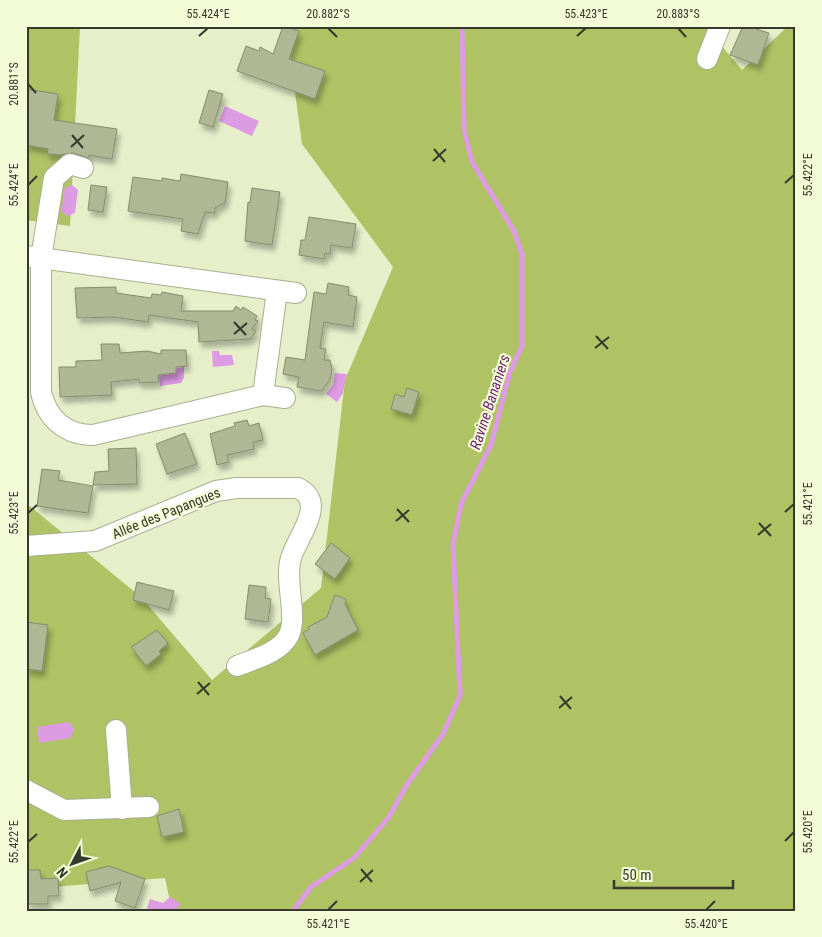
<svg xmlns="http://www.w3.org/2000/svg" width="822" height="937" font-family="'Roboto Condensed',sans-serif">
<style>
.forest{fill:#afc264}
.water{fill:#dc9be3}
.lines{fill:none;stroke-linecap:round;stroke-linejoin:round}
.stream{stroke:#dc9be3;stroke-width:5}
.building{fill:#afb795;stroke:#848c6b;filter:url(#shadow)}
.minor-casing{stroke:#a8b08e;stroke-width:22}
.minor{stroke:#fff;stroke-width:20}
.ticks{fill:none;stroke:#36392b;stroke-width:2}
.labels{text-anchor:middle;dominant-baseline:central;stroke-width:4.5;stroke-linejoin:round;paint-order:stroke}
.street-label{font-size:14px;fill:#36392b;stroke:#f3fcd7}
.water-label{font-size:15px;font-style:italic;fill:#6f2277;stroke:#f3fcd7}
.neatline{fill:none;stroke:#36392b;stroke-width:2}
.ticks-label{font-size:12px;text-anchor:middle;fill:#36392b}
</style>
<defs>
<filter id="shadow"><feDropShadow dx="3" dy="5.5" stdDeviation="2.5" flood-color="#0004"/></filter>
</defs>
<rect width="100%" height="100%" fill="#e6efca"/>
<!-- forest -->
<g class="forest">
<path d="M26 26H80L70 226 26 220Z"/>
<path d="M286 26H705L742 70 788 26H796V911H172L165 878 26 889V503L141 597 212 680 321 588 345 380 393 267 302 144Z"/>
</g>
<!-- water -->
<g class="water">
<path d="M225 106 259 121 252 136 219 121Z"/>
<path d="M72 185 78 190 75 213 68 216 61 212 65 188Z"/>
<path d="M212 351H219L220 355H232L234 365 213 367Z"/>
<path d="M184 367V378L181 383 160 386 159 375 171 374 173 368Z"/>
<path d="M335 373 347 374 343 393 337 402 326 394 333 385Z"/>
<path d="M69 722 74 729 71 738 39 743 37 727Z"/>
<path d="M170 897 181 904 174 911H146L150 899 163 903Z"/>
</g>
<g class="lines">
<!-- stream -->
<path class="stream" d="M293 911 311 887 354 858 389 817 406 786 443 734 460 696 453 544 461 504 491 445 510 372 522 346V255L514 231 472 162 464 130 462 26"/>
</g>
<!-- building -->
<g class="building">
<path d="M283 26 299 31 289 59 325 71 315 99 237 71 246 46 259 51 260 47 273 54Z"/>
<path d="M743 26H757L756 29 769 33 758 65 730 55Z"/>
<path d="M27 89 58 94 54 120 117 129 112 159 89 155V158L73 153 60 155 47 154 48 149 26 145Z"/>
<path d="M209 90 223 94 213 127 199 123Z"/>
<path d="M181 174 228 182 225 203 215 208V213L205 212 198 234 181 231 183 219 128 211 133 177 162 181V178L180 181Z"/>
<path d="M91 185 107 187 103 212 88 210Z"/>
<path d="M252 188 280 192 272 245 245 241 248 202 250 203Z"/>
<path d="M309 217 356 224 352 248 331 245 330 254 325 253 324 259 299 255 301 240H305Z"/>
<path d="M328 283 349 287 348 295 357 297 353 327 324 322 320 348 326 349 324 360H330L332 369 330 380 321 391 297 387 299 377 283 374 286 357 305 360 314 292 326 294Z"/>
<path d="M116 287V293L151 298 152 294 161 295 162 292 183 296 181 311H233L236 306 241 310 243 307 257 316 255 320 258 321 252 329 256 331 250 339 199 342 198 322 149 315 148 322 113 317 77 318 75 288Z"/>
<path d="M101 344H119L120 353 147 351 161 354V350H186L187 366 176 367V373L158 375 159 382 139 383V379L111 382 112 395 60 397 59 367H76V361L102 360Z"/>
<path d="M407 388 419 392 412 415 391 409 395 394 404 397Z"/>
<path d="M247 420 249 426 259 423 263 440 253 442 254 449 227 455 229 462 217 465 210 434 235 426 234 423Z"/>
<path d="M185 433 197 464 167 474 156 444Z"/>
<path d="M136 448 137 484 93 485 95 472 109 471 108 449Z"/>
<path d="M42 469 60 471 58 480 93 486 88 513 37 506Z"/>
<path d="M331 543 350 558 335 579 315 564Z"/>
<path d="M137 582 174 591 169 610 133 600Z"/>
<path d="M249 585 266 587 265 598 271 599 268 622 245 619Z"/>
<path d="M335 595 346 599 345 604 358 630 315 655 303 633 309 629 308 627 327 617Z"/>
<path d="M26 622 48 625 42 671 26 669Z"/>
<path d="M157 630 168 643 159 651 161 654 146 666 131 647Z"/>
<path d="M179 809 184 832 162 837 157 816Z"/>
<path d="M109 866 145 879 135 908 115 901 121 882 90 891 86 872Z"/>
<path d="M26 870H40L41 879 58 878 59 896H48V904H27Z"/>
</g>
<g class="lines">
<!-- minor casing -->
<g class="minor-casing">
<g id="minor">
<path d="M707 59 720 26"/>
<path d="M83 168 70 164 54 178 41 258V392C47 419 66 435 93 435L263 395 285 398"/>
<path d="M26 256 296 293"/>
<path d="M263 395 277 291"/>
<path d="M26 546 95 541 216 491 237 488H298C328 503 297 537 291 558 284 581 298 615 289 635 280 653 254 659 237 666"/>
<path d="M116 730 122 809"/>
<path d="M26 790 64 810 149 807"/>
</g>
</g>
<!-- minor -->
<use href="#minor" class="minor"/>
</g>
<!-- ticks -->
<path class="ticks" d="M328 28 337 37M678 28 686 37M199 36 208 28M577 36 586 28M28 84 36 93M72 135 83 148M71 147 84 135M434 149 445 162M433 161 446 149M785 183 794 175M28 185 37 176M234 322 246 335M234 334 247 323M596 336 608 349M595 348 609 337M397 509 409 522M785 512 794 504M28 513 37 505M396 521 409 510M759 523 771 536M758 535 771 524M198 682 209 695M197 694 210 683M560 696 571 709M559 708 572 697M785 841 794 832M28 842 37 834M361 869 372 882M360 882 373 870M328 910 337 901M706 910 715 901"/>
<g class="labels">
<!-- street labels -->
<g class="street-label">
<text transform="translate(166 513) rotate(-22)">Allée des Papangues</text>
</g>
<!-- water labels -->
<g class="water-label">
<text transform="translate(490 402) rotate(-72)">Ravine Bananiers</text>
</g>
</g>
<!-- border -->
<rect width="822" height="937" fill="none" stroke="#f3fcd7" stroke-width="55"/>
<!-- north arrow -->
<g transform="translate(72 864) rotate(229)" stroke="#f3fcd7" stroke-width="4" paint-order="stroke">
<path d="M0-4L9 19L0 12L-9 19Z" fill="#36392b"/>
<text y="-8" font-size="14" font-weight="bold" text-anchor="middle" fill="#36392b">N</text>
</g>
<!-- scale -->
<path d="M614 880v8h119v-8" fill="none" stroke="#36392b" stroke-width="2.5"/>
<text x="622" y="880" font-size="15" fill="#36392b" stroke="#f3fcd7" stroke-width="4" paint-order="stroke">50 m</text>
<rect x="28" y="28" width="766" height="882" class="neatline"/>
<g class="ticks-label">
<text x="208" y="18">55.424°E</text>
<text x="328" y="18">20.882°S</text>
<text x="586" y="18">55.423°E</text>
<text x="678" y="18">20.883°S</text>
<text transform="translate(14 84) rotate(-90)" y="4">20.881°S</text>
<text transform="translate(808 175) rotate(-90)" y="4">55.422°E</text>
<text transform="translate(14 185) rotate(-90)" y="4">55.424°E</text>
<text transform="translate(808 504) rotate(-90)" y="4">55.421°E</text>
<text transform="translate(14 513) rotate(-90)" y="4">55.423°E</text>
<text transform="translate(808 832) rotate(-90)" y="4">55.420°E</text>
<text transform="translate(14 842) rotate(-90)" y="4">55.422°E</text>
<text x="328" y="928">55.421°E</text>
<text x="706" y="928">55.420°E</text>
</g>
</svg>
